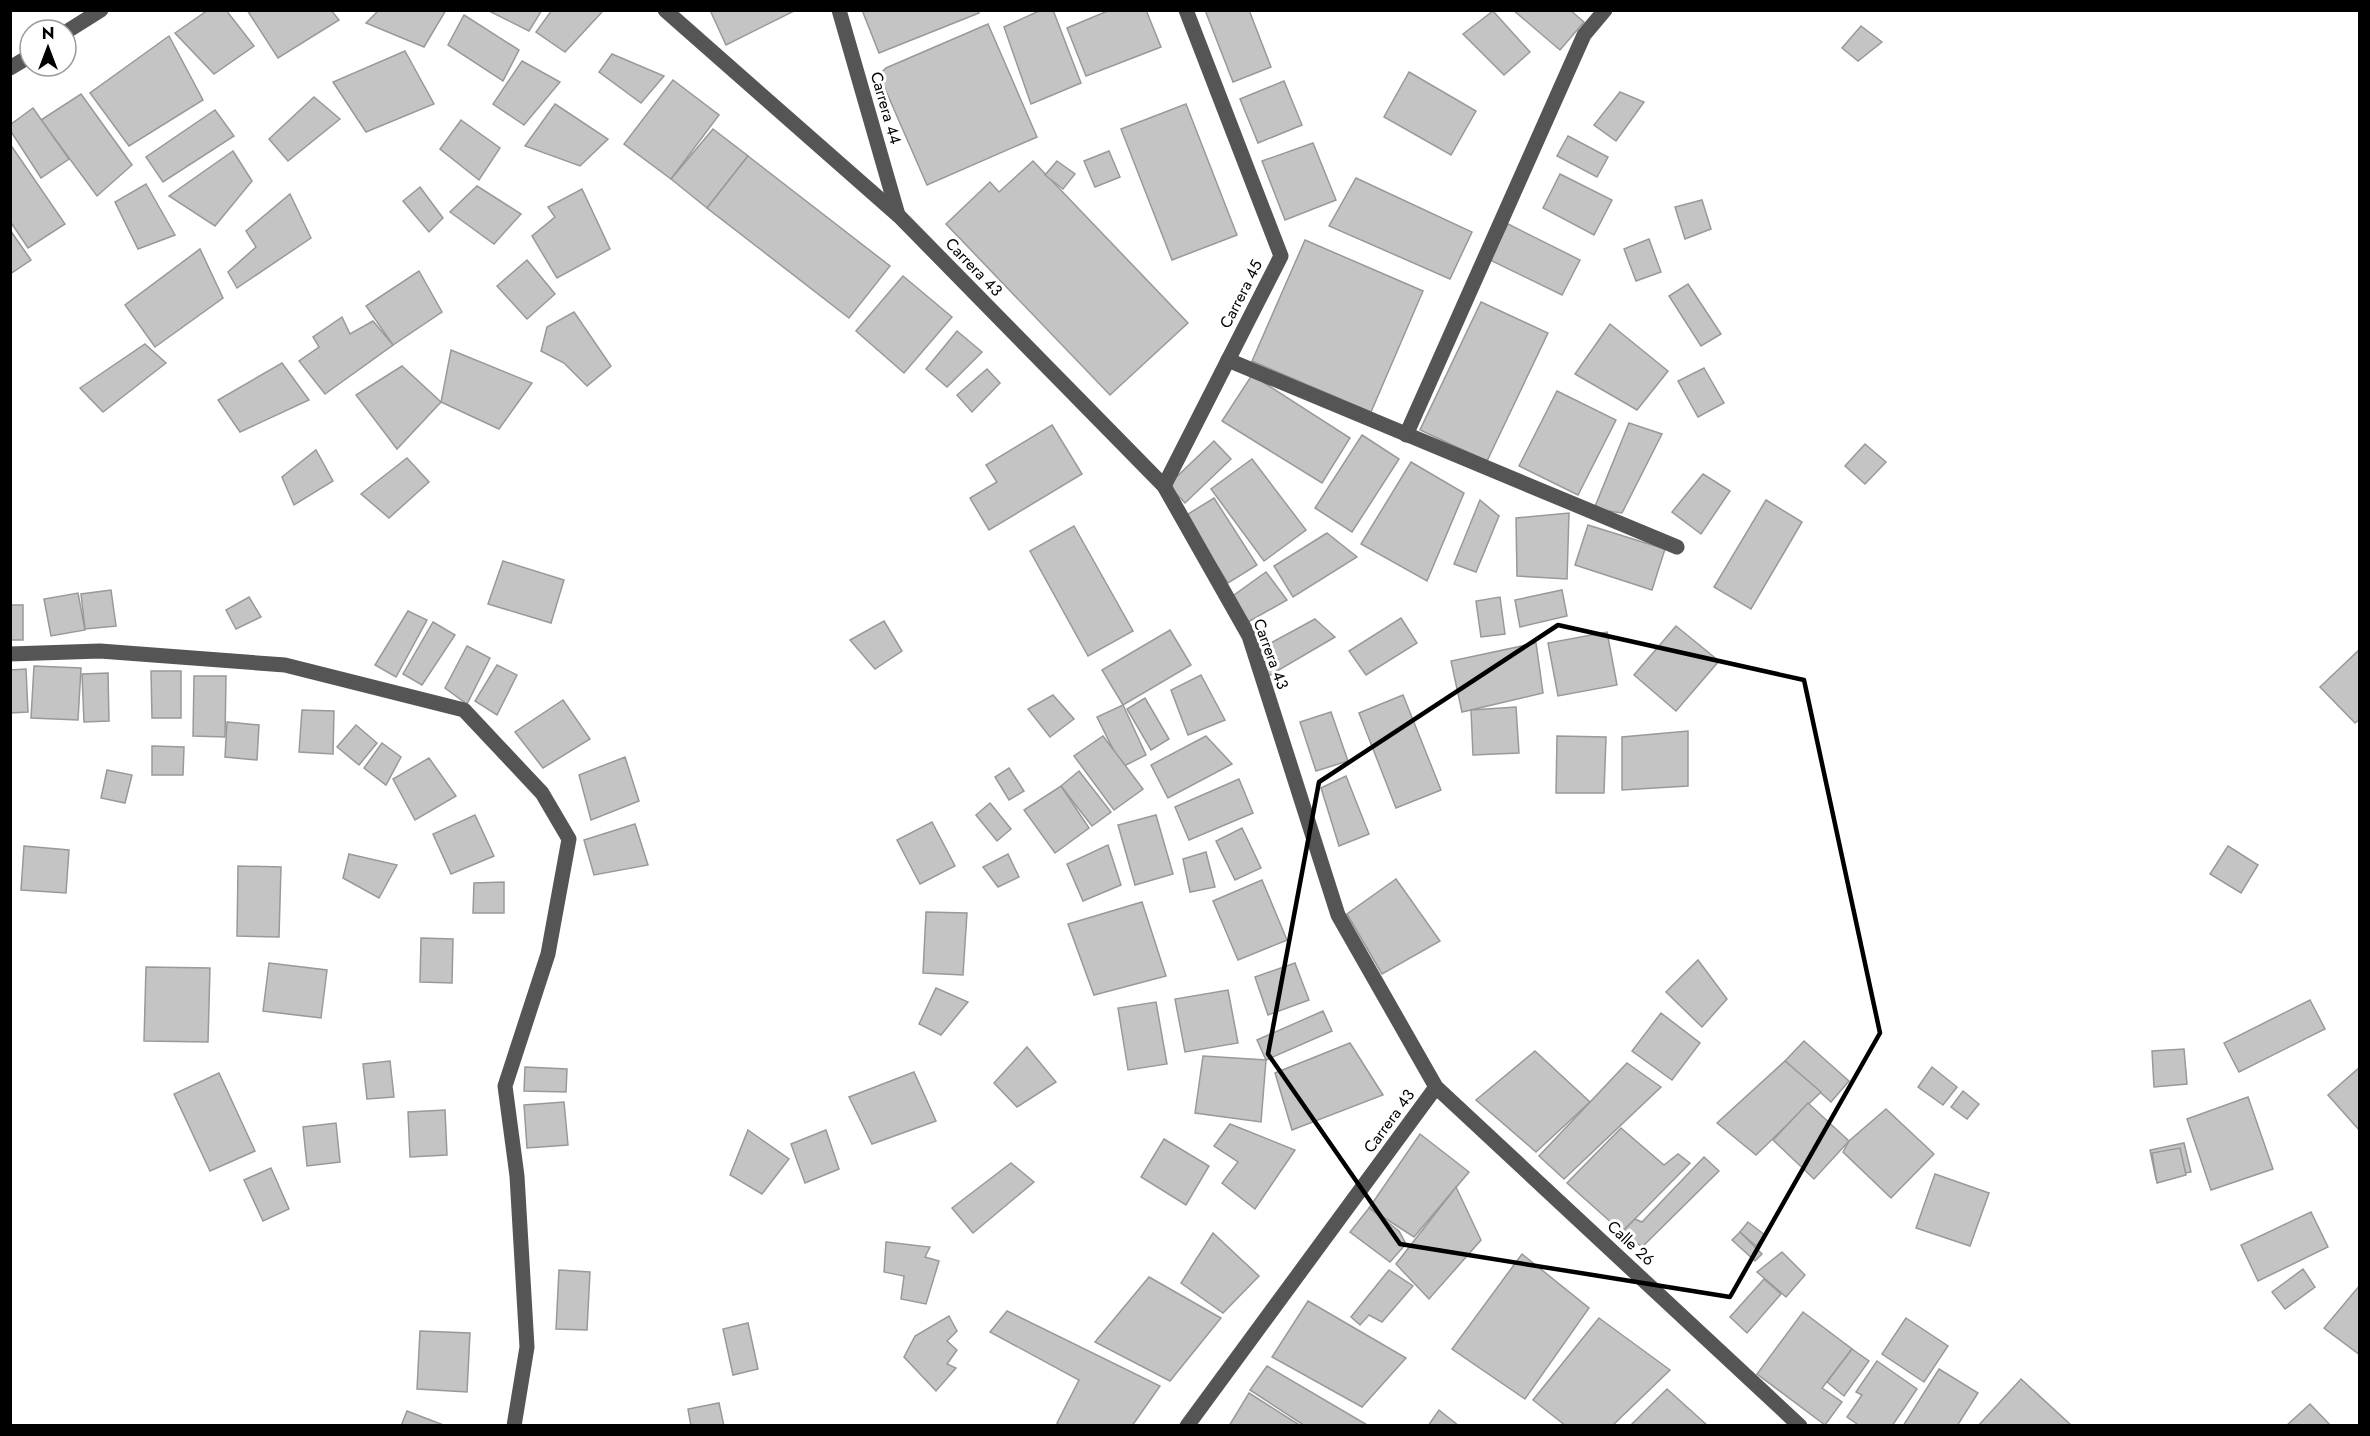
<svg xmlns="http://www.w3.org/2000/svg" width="2370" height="1436" font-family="Jost,sans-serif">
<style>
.building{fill:#c4c4c4;stroke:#999;stroke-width:1.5}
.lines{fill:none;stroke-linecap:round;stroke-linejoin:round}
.minor{stroke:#555;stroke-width:15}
.marked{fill:none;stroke:#000;stroke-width:4.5;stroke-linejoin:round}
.labels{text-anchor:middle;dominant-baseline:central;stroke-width:6;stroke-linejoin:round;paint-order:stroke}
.street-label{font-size:16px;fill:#000;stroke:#fff}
</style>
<rect width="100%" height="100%" fill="#fff"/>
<!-- building -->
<g class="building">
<path d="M208 10H226L254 46 214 74 175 33Z"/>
<path d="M247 10H331L339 20 278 58Z"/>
<path d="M379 10H446L424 47 366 23Z"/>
<path d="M487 10H542L529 31Z"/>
<path d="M552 10H600L602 12 565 52 536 32Z"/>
<path d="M710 10H796L726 45Z"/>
<path d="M862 10H978L979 13 879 53Z"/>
<path d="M1041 10H1053L1081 83 1031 104 1004 27Z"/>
<path d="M1110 10H1146L1161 47 1086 76 1067 28Z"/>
<path d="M1205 10H1249L1271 67 1233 82Z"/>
<path d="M1513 10H1570L1584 22 1560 50Z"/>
<path d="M1493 11 1530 52 1504 75 1463 34Z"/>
<path d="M464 15 519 50 503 81 448 45Z"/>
<path d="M988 24 1037 137 927 185 879 75 886 68Z"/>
<path d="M1861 26 1882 42 1858 61 1842 48Z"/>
<path d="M169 36 203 100 129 146 90 93Z"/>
<path d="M405 51 434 104 366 132 333 82Z"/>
<path d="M612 54 664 76 641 103 599 72Z"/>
<path d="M522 61 560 82 524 125 493 104Z"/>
<path d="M1409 72 1476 111 1451 155 1384 117Z"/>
<path d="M673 80 719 115 671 179 624 144Z"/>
<path d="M1284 81 1302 125 1258 143 1240 99Z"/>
<path d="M1620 92 1644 102 1616 141 1594 125Z"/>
<path d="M81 94 132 165 97 196 41 120Z"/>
<path d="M314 97 340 119 288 161 269 139Z"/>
<path d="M555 104 608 139 580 166 525 146Z"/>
<path d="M1186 104 1237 235 1172 260 1121 129Z"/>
<path d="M33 108 69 159 41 178 10 130V125Z"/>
<path d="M215 110 234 136 163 182 146 157Z"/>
<path d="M461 120 500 148 479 180 440 149Z"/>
<path d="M713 129 748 156 707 208 671 179Z"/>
<path d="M1568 136 1608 157 1597 177 1557 156Z"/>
<path d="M1313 143 1336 200 1285 220 1262 161Z"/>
<path d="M10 144 65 224 28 248 10 221Z"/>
<path d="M233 151 252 181 215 226 169 196Z"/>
<path d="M1109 151 1120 177 1095 187 1084 161Z"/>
<path d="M748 156 890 266 849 318 707 208Z"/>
<path d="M1033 161 1188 323 1110 395 946 224 990 182 999 192Z"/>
<path d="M1057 161 1075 174 1063 189 1045 175Z"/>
<path d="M1560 174 1612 200 1594 235 1543 208Z"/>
<path d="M1356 178 1472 232 1450 279 1329 226Z"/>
<path d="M146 184 175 235 138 249 115 202Z"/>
<path d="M477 186 521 214 494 244 450 212Z"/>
<path d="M420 187 443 218 429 232 403 201Z"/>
<path d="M582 189 610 249 557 278 532 236 555 217 548 207Z"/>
<path d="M290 194 311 238 237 288 228 272 256 247 246 231Z"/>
<path d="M1702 200 1711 229 1685 239 1675 207Z"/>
<path d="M1508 224 1580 260 1562 295 1490 260Z"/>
<path d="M10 230 31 260 10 274Z"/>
<path d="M1649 239 1661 272 1636 281 1624 249Z"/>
<path d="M1305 240 1423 291 1371 412 1252 361Z"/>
<path d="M200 249 223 298 155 347 125 305Z"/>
<path d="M527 260 555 294 527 319 497 286Z"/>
<path d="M419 271 442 312 393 345 366 306Z"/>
<path d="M903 276 952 317 904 373 856 331Z"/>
<path d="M1688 284 1721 334 1701 346 1669 296Z"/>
<path d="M1481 302 1548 333 1487 461 1420 430Z"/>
<path d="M574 312 611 366 587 386 564 363 541 351 547 327Z"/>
<path d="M342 317 350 334 373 321 393 345 325 394 299 361 319 347 313 337Z"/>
<path d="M1610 324 1668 371 1637 410 1575 374Z"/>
<path d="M957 331 982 352 947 387 926 369Z"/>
<path d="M145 344 166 363 103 412 80 388Z"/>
<path d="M451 350 532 383 499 429 441 402Z"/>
<path d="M282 363 309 400 240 432 218 400Z"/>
<path d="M402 366 441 402 397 449 356 395Z"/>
<path d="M1704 368 1724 403 1698 417 1678 381Z"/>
<path d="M987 369 1000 383 972 412 957 395Z"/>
<path d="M1252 375 1350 438 1322 483 1222 421Z"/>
<path d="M1557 391 1616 420 1578 495 1519 466Z"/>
<path d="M1629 423 1662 434 1622 513 1594 509Z"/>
<path d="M1052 425 1082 474 989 530 970 498 997 482 986 465Z"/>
<path d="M1362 435 1399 459 1352 532 1315 508Z"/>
<path d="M1214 441 1231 459 1185 503 1168 485Z"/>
<path d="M1865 444 1886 462 1865 484 1845 466Z"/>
<path d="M316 450 333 481 294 505 282 477Z"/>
<path d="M407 458 429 482 389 518 361 494Z"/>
<path d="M1252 459 1306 530 1264 561 1211 489Z"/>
<path d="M1411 462 1464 493 1427 581 1361 544Z"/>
<path d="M1703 474 1730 491 1701 534 1672 512Z"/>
<path d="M1214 498 1257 565 1228 583 1185 516Z"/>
<path d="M1480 500 1499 516 1476 572 1454 564Z"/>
<path d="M1766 500 1802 522 1751 609 1714 587Z"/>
<path d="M1569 513 1567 579 1517 576 1516 518Z"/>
<path d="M1588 525 1665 549 1652 590 1575 565Z"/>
<path d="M1074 526 1133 631 1088 656 1030 551Z"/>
<path d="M1327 533 1357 557 1293 597 1274 566Z"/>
<path d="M503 561 564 580 551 623 488 604Z"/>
<path d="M1266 572 1287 600 1248 622 1230 598Z"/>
<path d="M111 590 116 626 85 629 81 594Z"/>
<path d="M1562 590 1567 616 1520 627 1515 600Z"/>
<path d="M78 593 85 630 51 636 44 599Z"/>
<path d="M249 597 261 617 236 629 226 610Z"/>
<path d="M1500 597 1505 634 1481 637 1476 601Z"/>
<rect x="10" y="605" width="13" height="35"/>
<path d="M408 611 427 620 396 677 375 665Z"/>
<path d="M1401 618 1417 643 1366 675 1349 651Z"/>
<path d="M1315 619 1335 637 1265 678 1258 650Z"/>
<path d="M884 621 902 651 875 669 850 640Z"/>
<path d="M433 622 455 635 422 685 403 674Z"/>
<path d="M1676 626 1719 661 1676 711 1634 675Z"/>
<path d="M1170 630 1191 665 1123 705 1102 670Z"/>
<path d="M1607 632 1617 685 1558 696 1548 643Z"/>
<path d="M1536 643 1543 693 1462 712 1451 661Z"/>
<path d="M467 646 490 658 467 704 445 688Z"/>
<path d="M2360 649V719L2355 723 2320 687Z"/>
<path d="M497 665 517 675 497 715 475 701Z"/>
<path d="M34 666 81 668 78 720 31 718Z"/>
<path d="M26 669 28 712 10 713V670Z"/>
<path d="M151 671H181V718H152Z"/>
<path d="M108 673 109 721 84 722 82 674Z"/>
<path d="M1201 675 1225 720 1188 735 1171 690Z"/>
<path d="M194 676H226L225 737 193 736Z"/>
<path d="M1053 695 1074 719 1050 737 1028 709Z"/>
<path d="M1403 695 1441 790 1396 808 1359 713Z"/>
<path d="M1145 698 1169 739 1151 750 1127 709Z"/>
<path d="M563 700 590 739 543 768 515 732Z"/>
<path d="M1123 705 1146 755 1122 767 1097 717Z"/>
<path d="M1516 707 1519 753 1473 755 1471 710Z"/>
<path d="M302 710 334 711 333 754 299 752Z"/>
<path d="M1331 712 1348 761 1316 771 1300 722Z"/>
<path d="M227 722 259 725 257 760 225 757Z"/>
<path d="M356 725 377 743 359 765 337 747Z"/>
<path d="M1688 731V786L1622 790V737Z"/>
<path d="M1103 736 1143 789 1114 810 1074 756Z"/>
<path d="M1206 736 1232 764 1168 798 1151 765Z"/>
<path d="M1557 736 1606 737 1604 793H1556Z"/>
<path d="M382 743 401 757 386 785 364 768Z"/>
<path d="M152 746 184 747 183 775H152Z"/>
<path d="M625 757 639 801 591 820 579 775Z"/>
<path d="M429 758 456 796 415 820 393 779Z"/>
<path d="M1009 768 1024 791 1009 800 995 777Z"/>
<path d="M107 770 132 775 125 803 101 798Z"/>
<path d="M1079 771 1111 812 1092 826 1061 786Z"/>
<path d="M1346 776 1369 834 1339 846 1321 788Z"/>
<path d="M1239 779 1253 813 1189 840 1175 807Z"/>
<path d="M1061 786 1089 828 1055 853 1024 810Z"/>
<path d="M990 803 1011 829 997 841 976 815Z"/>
<path d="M475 815 494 856 451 874 433 834Z"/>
<path d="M1156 815 1173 874 1135 885 1118 825Z"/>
<path d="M932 822 955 866 920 884 897 840Z"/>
<path d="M635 824 648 865 594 875 584 840Z"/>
<path d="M1242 828 1261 868 1235 880 1216 841Z"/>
<path d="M1108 845 1121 885 1083 901 1067 864Z"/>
<path d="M24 846 69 850 66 893 21 890Z"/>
<path d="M2228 846 2258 865 2241 893 2210 874Z"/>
<path d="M1206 852 1215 887 1190 892 1183 859Z"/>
<path d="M349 854 397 865 379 898 343 878Z"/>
<path d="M1008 854 1019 877 998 887 983 867Z"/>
<path d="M238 866 281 867 279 937 237 936Z"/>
<path d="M1396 879 1440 941 1382 974 1347 914Z"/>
<path d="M1262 880 1287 940 1238 960 1213 901Z"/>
<path d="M504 882V913H473L474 883Z"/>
<path d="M1142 902 1166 976 1094 995 1068 924Z"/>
<path d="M926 912 967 913 963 975 923 973Z"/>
<path d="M421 938 453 939 452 983 420 982Z"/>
<path d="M1698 960 1727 999 1702 1027 1666 992Z"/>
<path d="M269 963 327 970 321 1018 263 1011Z"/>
<path d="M1295 963 1309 1000 1268 1015 1255 977Z"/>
<path d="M146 967 210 968 208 1042 144 1041Z"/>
<path d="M936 988 968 1002 941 1035 919 1024Z"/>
<path d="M1228 990 1238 1043 1185 1052 1175 999Z"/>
<path d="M2310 1000 2325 1029 2239 1072 2224 1043Z"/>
<path d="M1156 1002 1167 1064 1128 1070 1118 1008Z"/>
<path d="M1323 1011 1332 1031 1266 1060 1257 1040Z"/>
<path d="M1661 1013 1700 1043 1672 1080 1632 1051Z"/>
<path d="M1804 1041 1849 1081 1831 1102 1785 1061Z"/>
<path d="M1350 1043 1383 1095 1292 1130 1275 1073Z"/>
<path d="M1027 1047 1056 1082 1017 1107 994 1083Z"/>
<path d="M2184 1049 2187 1084 2154 1087 2152 1051Z"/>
<path d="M1535 1051 1590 1102 1536 1152 1476 1100Z"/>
<path d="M1203 1056 1266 1060 1261 1122 1195 1113Z"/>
<path d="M390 1061 394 1097 367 1099 363 1064Z"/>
<path d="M1785 1061 1821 1092 1756 1155 1717 1123Z"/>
<path d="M1627 1063 1661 1087 1564 1179 1539 1156Z"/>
<path d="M525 1067 567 1069 566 1092 524 1091Z"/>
<path d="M1932 1067 1957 1087 1943 1105 1918 1087Z"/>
<path d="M2360 1067V1131L2328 1095Z"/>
<path d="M914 1072 936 1121 872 1144 849 1097Z"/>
<path d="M219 1073 255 1151 210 1171 174 1094Z"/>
<path d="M1963 1091 1979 1104 1967 1119 1951 1107Z"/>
<path d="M2248 1097 2273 1169 2211 1190 2187 1119Z"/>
<path d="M564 1102 568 1145 527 1148 524 1105Z"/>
<path d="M1808 1103 1849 1141 1814 1179 1773 1140Z"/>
<path d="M1886 1109 1934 1154 1891 1198 1843 1152 1849 1141Z"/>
<path d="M445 1110 447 1155 410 1157 408 1112Z"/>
<path d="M336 1123 340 1162 307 1166 303 1127Z"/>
<path d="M1230 1124 1295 1150 1255 1209 1222 1183 1238 1162 1214 1146Z"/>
<path d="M1621 1128 1664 1165 1678 1154 1690 1163 1622 1232 1567 1183Z"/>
<path d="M748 1130 789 1159 762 1194 730 1175Z"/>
<path d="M826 1130 839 1169 805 1183 791 1144Z"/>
<path d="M1420 1134 1469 1172 1414 1237 1369 1208Z"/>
<path d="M1164 1139 1209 1166 1186 1205 1141 1177Z"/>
<path d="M2184 1143 2191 1172 2156 1179 2150 1150Z"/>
<path d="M2180 1148 2186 1175 2157 1183 2152 1153Z"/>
<path d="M1704 1157 1719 1171 1642 1247 1622 1232 1635 1219 1642 1222Z"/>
<path d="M1011 1163 1034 1182 973 1233 952 1208Z"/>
<path d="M271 1168 289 1209 263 1221 244 1180Z"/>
<path d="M1935 1174 1989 1193 1970 1246 1916 1228Z"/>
<path d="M1456 1187 1481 1240 1429 1299 1396 1264Z"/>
<path d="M1369 1208 1399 1231 1406 1244 1390 1262 1350 1232Z"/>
<path d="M2311 1212 2328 1247 2258 1281 2241 1245Z"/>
<path d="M1748 1222 1765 1235 1756 1246 1740 1232Z"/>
<path d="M1740 1232 1762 1254 1755 1261 1732 1240Z"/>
<path d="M1213 1233 1259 1276 1223 1313 1181 1283Z"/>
<path d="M886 1242 930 1247 925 1257 939 1261 926 1304 901 1299 904 1276 884 1272Z"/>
<path d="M1782 1252 1805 1275 1786 1297 1757 1272Z"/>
<path d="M1522 1254 1589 1308 1525 1399 1452 1349Z"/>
<path d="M2303 1269 2315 1287 2285 1309 2272 1292Z"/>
<path d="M559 1270 590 1272 587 1330 556 1329Z"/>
<path d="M1389 1270 1413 1286 1382 1322 1369 1315 1360 1325 1351 1317Z"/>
<path d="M1149 1277 1221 1318 1170 1381 1095 1342Z"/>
<path d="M1764 1279 1781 1294 1747 1333 1730 1317Z"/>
<path d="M2360 1285V1355L2324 1328Z"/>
<path d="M1308 1301 1406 1358 1362 1407 1272 1357Z"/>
<path d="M1007 1311 1160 1386 1132 1426H1061L1057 1423 1079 1380 990 1332Z"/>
<path d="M1803 1312 1852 1349 1822 1388 1842 1402 1825 1425 1757 1374Z"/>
<path d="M949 1316 957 1331 947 1341 957 1350 947 1364 956 1368 936 1391 904 1357 915 1336Z"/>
<path d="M1599 1318 1670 1370 1612 1426H1566L1533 1400Z"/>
<path d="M1906 1318 1948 1346 1924 1382 1882 1354Z"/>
<path d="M748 1323 758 1369 733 1375 723 1329Z"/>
<path d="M420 1331 470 1333 467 1392 417 1389Z"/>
<path d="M1852 1349 1869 1361 1844 1396 1827 1382Z"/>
<path d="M1877 1361 1917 1389 1892 1426H1860L1847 1417 1862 1395 1856 1392Z"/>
<path d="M1267 1366 1369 1426H1305L1250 1390Z"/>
<path d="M1939 1369 1978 1393 1957 1426H1903Z"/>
<path d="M2021 1379 2071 1425 1978 1426Z"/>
<path d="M1667 1389 1708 1426H1630Z"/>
<path d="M1249 1393 1301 1426H1229Z"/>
<path d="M719 1403 724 1426H691L688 1409Z"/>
<path d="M2310 1404 2331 1426H2286Z"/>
<path d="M1439 1410 1459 1426H1428Z"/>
<path d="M407 1411 446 1426H401Z"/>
</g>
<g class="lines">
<!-- minor -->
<g class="minor">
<path d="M665 10 899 216 1164 486 1249 636 1338 915 1436 1087 1800 1426"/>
<path d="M839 10 898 215"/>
<path d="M66 32 101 10"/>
<path d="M10 68 30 56"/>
<path d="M1228 360 1677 547"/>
<path d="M1406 435 1584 35 1605 10"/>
<path d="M1164 486 1281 256 1186 10"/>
<path d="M10 654 100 651 285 665 464 710 542 793 569 839 548 954 505 1086 517 1176 527 1347 514 1426"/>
<path d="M1187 1426 1436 1087"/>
</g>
</g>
<!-- marked area -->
<path class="marked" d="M1558 625 1804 680 1880 1033 1730 1297 1400 1244 1268 1054 1319 782Z"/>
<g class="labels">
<!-- street labels -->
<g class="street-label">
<text transform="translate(886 108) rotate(74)">Carrera 44</text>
<text transform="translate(974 267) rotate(46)">Carrera 43</text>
<text transform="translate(1241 294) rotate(-63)">Carrera 45</text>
<text transform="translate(1271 654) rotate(70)">Carrera 43</text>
<text transform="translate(1389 1121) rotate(-54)">Carrera 43</text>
<text transform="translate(1631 1243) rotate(43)">Calle 26</text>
</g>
</g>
<!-- border -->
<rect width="2370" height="1436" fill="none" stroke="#000000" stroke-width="24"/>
<!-- north arrow -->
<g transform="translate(48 48)"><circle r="28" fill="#ffffff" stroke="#999999" stroke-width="1.5"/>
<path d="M0-4.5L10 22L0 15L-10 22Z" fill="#000000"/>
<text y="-9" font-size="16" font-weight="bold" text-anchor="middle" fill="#000000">N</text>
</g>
</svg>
